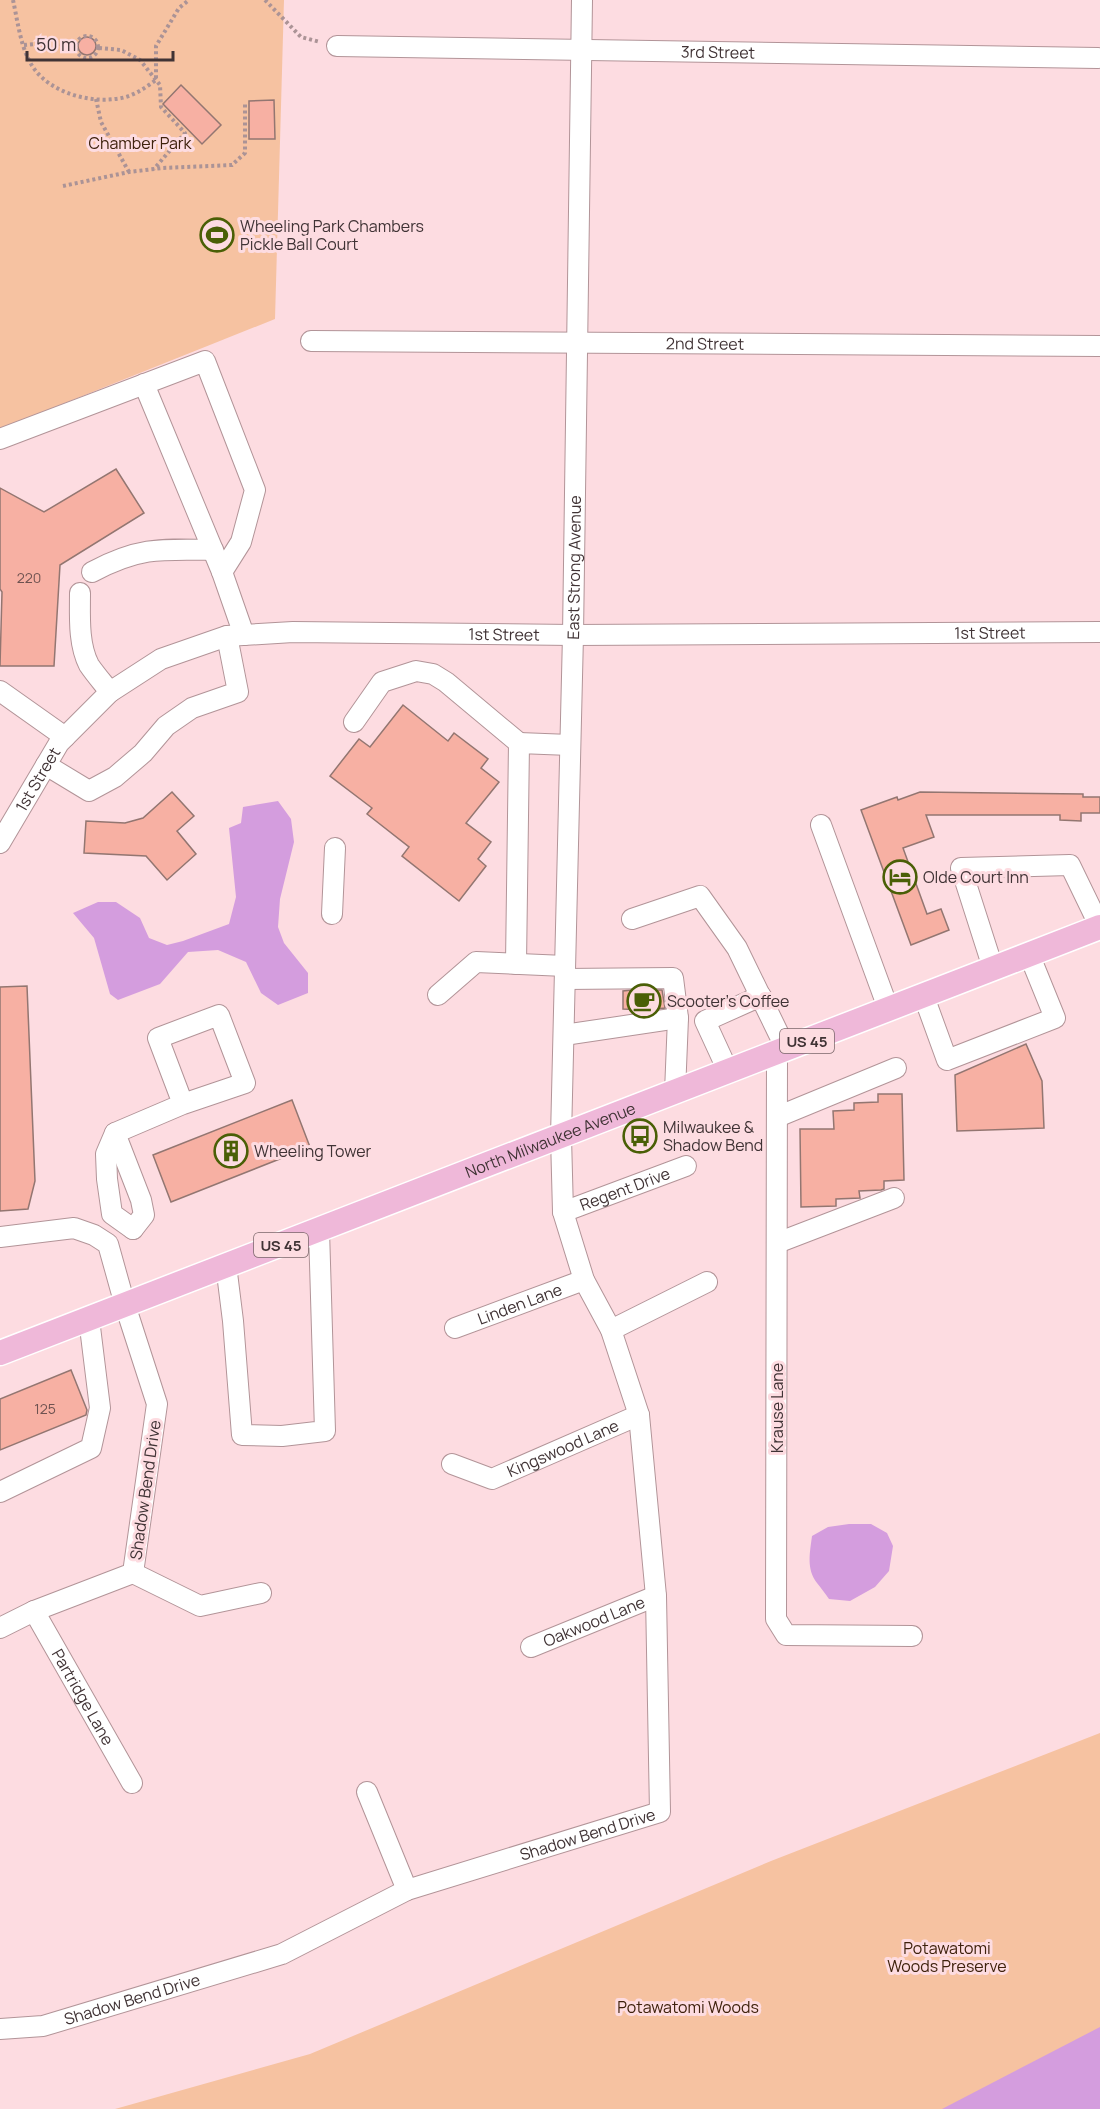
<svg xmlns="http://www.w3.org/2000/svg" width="1100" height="2109" font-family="Manrope,sans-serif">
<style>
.green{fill:#f6c2a1}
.water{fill:#d49dde}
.building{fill:#f7b0a3;stroke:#937671;stroke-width:1.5}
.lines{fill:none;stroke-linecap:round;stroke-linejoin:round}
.minor-casing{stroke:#b29498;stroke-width:22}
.major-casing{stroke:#fff;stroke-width:27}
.path{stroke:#ab9396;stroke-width:4;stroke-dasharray:3 3;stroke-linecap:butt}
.minor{stroke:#fff;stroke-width:20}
.major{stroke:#efb8d9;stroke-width:24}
.labels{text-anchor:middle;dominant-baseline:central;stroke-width:6;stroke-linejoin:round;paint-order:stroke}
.number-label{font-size:14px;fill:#6e5250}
.shield{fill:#fddce1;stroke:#796669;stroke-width:1.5}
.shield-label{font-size:15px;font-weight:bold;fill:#403335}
.street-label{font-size:16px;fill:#403335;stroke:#fddce1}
.park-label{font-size:16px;fill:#3e210c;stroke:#fddce1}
.poi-label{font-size:16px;fill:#403335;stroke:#fddce1;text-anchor:start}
</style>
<rect width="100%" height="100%" fill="#fddce1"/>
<!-- green -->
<g class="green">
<path d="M0 0H284L275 319 0 429Z"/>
<path d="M1100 1733V2109H115L310 2054 771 1861Z"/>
</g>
<!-- water -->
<g class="water">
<path d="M278 801 291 819 294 842 280 899 278 927 284 943 308 973V993L278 1005 261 993 246 962 218 950 188 952 160 984 118 1000 110 994 94 938 73 913 98 902H116L140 918 149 938 167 945 183 941 229 924 236 897 229 828 241 823 243 807Z"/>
<path d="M849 1524H871L887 1533 893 1546 889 1571 875 1587 850 1601 829 1599C825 1593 821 1588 817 1583 806 1569 810 1552 812 1536L828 1527Z"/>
<path d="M1100 2027V2109H942Z"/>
</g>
<!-- building -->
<g class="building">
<circle cx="87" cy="46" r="9"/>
<path d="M181 85 221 125 202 144 163 104Z"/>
<path d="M274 100 275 139H249V101Z"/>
<path d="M116 469 144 513 60 565 54 666H0L2 592 0 589V488L44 512Z"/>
<path d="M403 705 448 741 454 733 488 759 481 768 499 782 466 823 491 842 478 859 486 866 459 901 402 856 409 847 367 814 372 808 330 776 359 739 370 747Z"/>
<path d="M172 792 194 816 177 831 196 854 167 880 146 856 84 853 86 821 125 823 143 818Z"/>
<path d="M920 792 1083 794V797H1100V813H1081V821L1060 820V815H926L934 837 903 848 927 914 941 909 949 930 911 945 861 810 897 797 898 800Z"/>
<path d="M27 986 35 1181 28 1209 0 1211V987Z"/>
<path d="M632 990H662L665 1008 648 1010 623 1009V991Z"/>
<path d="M1026 1044 1042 1081 1044 1128 957 1131 955 1075Z"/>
<path d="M878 1094H902L904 1180 884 1181V1189L881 1190 859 1191 860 1198 836 1199V1206L801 1207 800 1129H834L833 1111 854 1110V1103L878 1102Z"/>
<path d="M292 1100 310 1147 171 1202 153 1155Z"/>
<path d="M71 1370 87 1410 86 1415 0 1450V1399Z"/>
</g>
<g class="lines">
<!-- minor casing -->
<g class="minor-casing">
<g id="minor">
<path id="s1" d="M337 46 1098 58"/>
<path id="s2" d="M311 341 1100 346"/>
<path d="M144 384 222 572"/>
<path d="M0 439 205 361 255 490 241 542 222 572 244 635"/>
<path d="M92 572C139 547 161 549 213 550"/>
<path d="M80 593C80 615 78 644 89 665 95 674 103 683 110 692"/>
<path d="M0 691 65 737"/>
<path d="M354 722 382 682 416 671 433 674 446 682 519 743"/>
<path d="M46 765 89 791 115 777 143 753 166 726 192 708 238 692 227 636"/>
<path d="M821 825 888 1008"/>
<path id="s3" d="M0 843 59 743 110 692 161 659 227 636 293 632 573 635 1100 632"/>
<path d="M332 914 335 848"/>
<path d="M632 919 700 896 737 948 786 1049"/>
<path d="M516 964 519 743 570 745"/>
<path d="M993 968 961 868 1070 865 1100 927"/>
<path d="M565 979 673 978 678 1018 675 1092"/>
<path d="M923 994 947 1060 1055 1018 1029 954"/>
<path d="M438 995 476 962 565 966"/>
<path d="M564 1035 678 1018"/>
<path d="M777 1053 776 1619 786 1635 912 1636"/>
<path d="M728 1071 705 1021 761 996"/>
<path d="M777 1117 896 1068"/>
<path d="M115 1133 141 1200 144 1215 133 1229"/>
<path id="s4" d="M563 1212 686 1166"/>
<path d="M133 1229 112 1214 107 1179 106 1154 115 1133 183 1104 245 1083 219 1015 158 1038 183 1104"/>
<path d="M0 1237 74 1228 94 1235 108 1244 125 1305 157 1404 133 1573 34 1611 0 1628"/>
<path d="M777 1243 894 1198"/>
<path d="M226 1265 233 1321 242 1435 282 1436 325 1431 319 1230"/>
<path id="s5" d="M455 1328 584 1280"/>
<path d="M611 1330 707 1282"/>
<path id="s6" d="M452 1464 492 1479 639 1415"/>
<path d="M0 1492 91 1448 100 1408 89 1319"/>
<path d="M133 1573 200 1606 261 1593"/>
<path id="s7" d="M34 1611 132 1783"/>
<path id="s8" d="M531 1647 656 1596"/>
<path d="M367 1792 407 1890"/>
<path id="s9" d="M0 2029 43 2026 282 1954 407 1890 660 1812 656 1596 639 1415 611 1330 584 1280 563 1212 561 1137 573 635 582 0"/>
</g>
</g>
<!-- major casing -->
<g class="major-casing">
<g id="major">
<path id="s10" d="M0 1353 1100 927"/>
</g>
</g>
<!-- path -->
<g class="path">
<path d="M13 0C17 18 20 42 28 58 41 89 83 103 115 99 130 98 144 89 156 80V46L179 8 189 0"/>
<path d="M265 0 301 37 320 42"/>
<circle cx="87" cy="47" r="11"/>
<path d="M24 45 46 43 76 45"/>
<path d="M99 48 121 50 140 60 160 85 161 107 185 133 154 169"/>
<path d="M96 99 101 122 129 172"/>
<path d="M63 186 129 172 162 168 232 165 245 153V104"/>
</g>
<!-- minor -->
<use href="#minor" class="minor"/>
<!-- major -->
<use href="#major" class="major"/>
</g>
<!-- icons -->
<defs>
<g id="stadium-ring" transform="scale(1.725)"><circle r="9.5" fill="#fddce1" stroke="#4a5f06" stroke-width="1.5"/><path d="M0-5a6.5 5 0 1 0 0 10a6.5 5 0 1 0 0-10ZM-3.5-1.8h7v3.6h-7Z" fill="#4a5f06"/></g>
<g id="hotel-ring" transform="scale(1.725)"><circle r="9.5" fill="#fddce1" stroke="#4a5f06" stroke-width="1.5"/><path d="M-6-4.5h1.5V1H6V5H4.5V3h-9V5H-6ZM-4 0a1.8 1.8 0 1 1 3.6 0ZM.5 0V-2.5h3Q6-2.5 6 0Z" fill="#4a5f06"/></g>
<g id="cafe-ring" transform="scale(1.725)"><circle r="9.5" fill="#fddce1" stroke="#4a5f06" stroke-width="1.5"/><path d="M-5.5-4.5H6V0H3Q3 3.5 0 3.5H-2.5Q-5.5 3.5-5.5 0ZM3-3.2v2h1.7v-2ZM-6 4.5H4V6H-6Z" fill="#4a5f06"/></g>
<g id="bus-ring" transform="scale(1.725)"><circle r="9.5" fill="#fddce1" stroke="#4a5f06" stroke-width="1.5"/><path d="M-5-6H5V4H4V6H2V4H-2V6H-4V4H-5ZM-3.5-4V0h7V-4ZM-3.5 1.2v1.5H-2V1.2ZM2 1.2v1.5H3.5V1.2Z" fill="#4a5f06"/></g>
<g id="building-ring" transform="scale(1.725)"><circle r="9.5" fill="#fddce1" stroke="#4a5f06" stroke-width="1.5"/><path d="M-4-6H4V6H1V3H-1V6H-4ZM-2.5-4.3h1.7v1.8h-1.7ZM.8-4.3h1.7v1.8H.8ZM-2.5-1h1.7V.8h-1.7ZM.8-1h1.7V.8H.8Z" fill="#4a5f06"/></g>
</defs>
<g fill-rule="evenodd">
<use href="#stadium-ring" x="217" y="235"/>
<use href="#hotel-ring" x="900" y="877"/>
<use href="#cafe-ring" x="644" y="1001"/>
<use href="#bus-ring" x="640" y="1136"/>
<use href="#building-ring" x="231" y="1151"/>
</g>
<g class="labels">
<!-- number labels -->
<g class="number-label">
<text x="29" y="577">220</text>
<text x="45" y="1408">125</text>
</g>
<!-- shield labels -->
<g class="shield">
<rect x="780" y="1029" width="54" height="24" rx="4.5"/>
<rect x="254" y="1233" width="54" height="24" rx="4.5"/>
</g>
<g class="shield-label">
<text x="807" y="1041">US 45</text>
<text x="281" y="1245">US 45</text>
</g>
<!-- street labels -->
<g class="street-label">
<text stroke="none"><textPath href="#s1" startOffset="381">3rd Street</textPath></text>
<text stroke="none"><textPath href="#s2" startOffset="394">2nd Street</textPath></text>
<text stroke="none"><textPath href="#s9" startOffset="1958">East Strong Avenue</textPath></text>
<text stroke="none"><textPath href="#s3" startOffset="1082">1st Street</textPath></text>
<text stroke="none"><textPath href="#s3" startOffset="596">1st Street</textPath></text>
<text stroke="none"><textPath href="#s3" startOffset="74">1st Street</textPath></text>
<text stroke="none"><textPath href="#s10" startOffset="590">North Milwaukee Avenue</textPath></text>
<text stroke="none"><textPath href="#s4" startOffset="66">Regent Drive</textPath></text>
<text stroke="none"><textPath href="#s5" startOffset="69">Linden Lane</textPath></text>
<text transform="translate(777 1408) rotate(-90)">Krause Lane</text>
<text stroke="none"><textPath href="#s6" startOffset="120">Kingswood Lane</textPath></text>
<text transform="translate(145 1490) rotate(-82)">Shadow Bend Drive</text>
<text stroke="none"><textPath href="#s8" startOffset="68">Oakwood Lane</textPath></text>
<text stroke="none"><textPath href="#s7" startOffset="99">Partridge Lane</textPath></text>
<text stroke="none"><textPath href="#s9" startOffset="622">Shadow Bend Drive</textPath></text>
<text stroke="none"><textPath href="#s9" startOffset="136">Shadow Bend Drive</textPath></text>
</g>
<!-- park labels -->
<g class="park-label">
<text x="140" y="143">Chamber Park</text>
<text x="947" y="1948">Potawatomi<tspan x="947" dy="18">Woods Preserve</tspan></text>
<text x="688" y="2007">Potawatomi Woods</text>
</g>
<!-- poi labels -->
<g class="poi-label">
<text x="240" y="226">Wheeling Park Chambers<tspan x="240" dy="18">Pickle Ball Court</tspan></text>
<text x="923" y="877">Olde Court Inn</text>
<text x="667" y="1001">Scooter's Coffee</text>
<text x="663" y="1127">Milwaukee &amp;<tspan x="663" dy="18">Shadow Bend</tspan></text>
<text x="254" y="1151">Wheeling Tower</text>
</g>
</g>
<!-- scale -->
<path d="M27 51v9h146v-9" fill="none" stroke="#403335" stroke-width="3"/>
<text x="36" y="51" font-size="18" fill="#403335" stroke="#fddce1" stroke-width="4.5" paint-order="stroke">50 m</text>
</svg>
